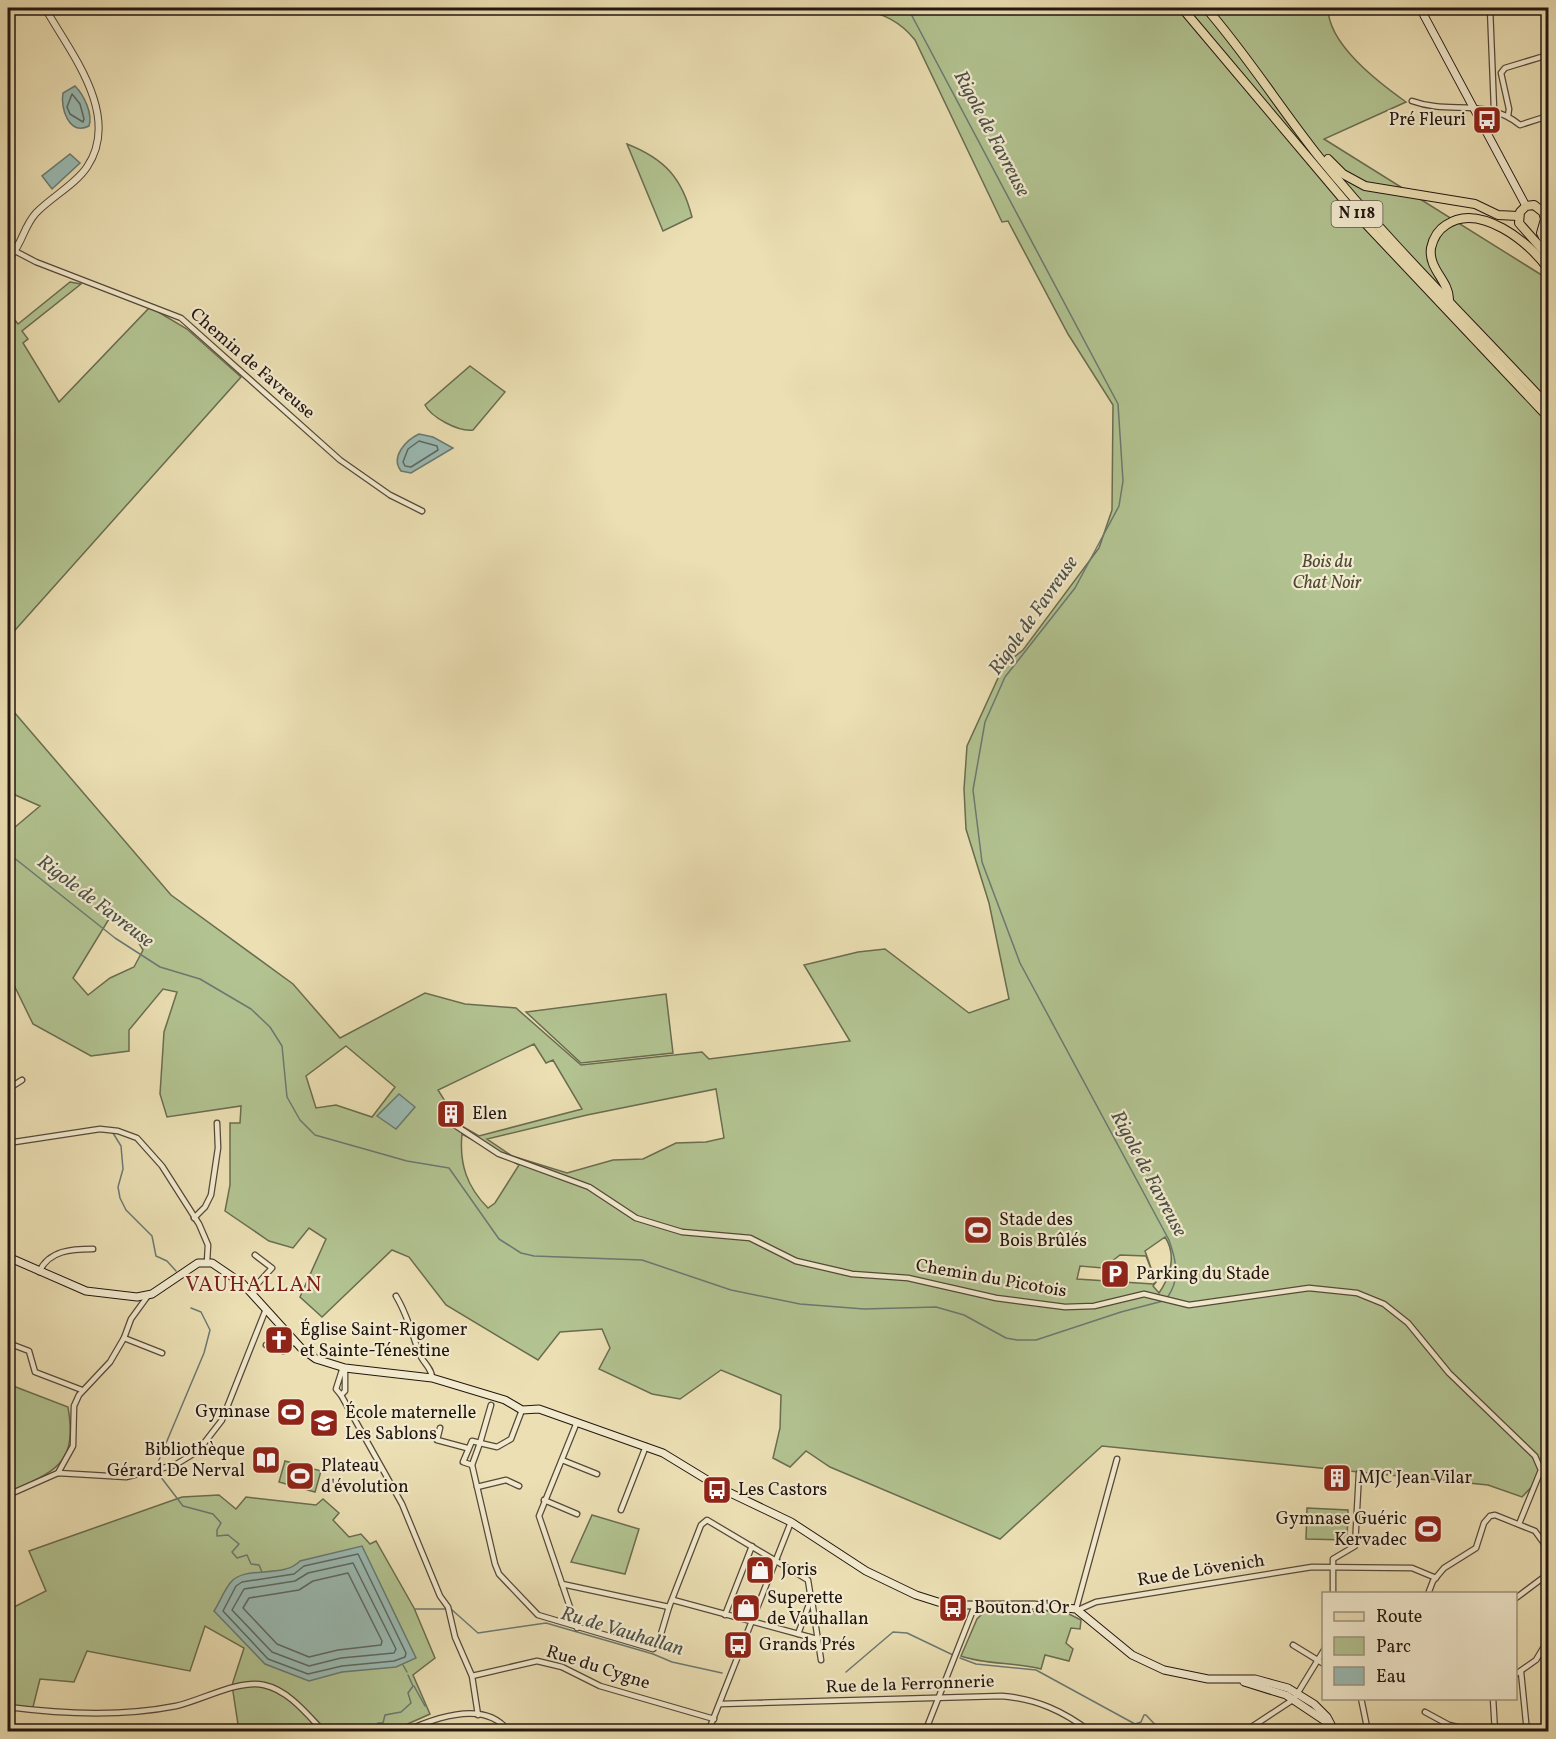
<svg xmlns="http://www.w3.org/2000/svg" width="1556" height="1739" font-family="Vollkorn,serif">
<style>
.green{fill:#b2c391;stroke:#6a6c50;stroke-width:1.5;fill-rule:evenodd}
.water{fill:#9abbb4;stroke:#6a7972;stroke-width:1.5}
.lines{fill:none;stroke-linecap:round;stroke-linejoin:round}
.shore{stroke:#5e6862;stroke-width:1.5}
.stream{stroke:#6a7972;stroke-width:1.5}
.minor-casing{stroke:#554839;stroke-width:7}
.tertiary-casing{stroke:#554839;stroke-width:8}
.secondary-casing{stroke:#231610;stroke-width:9}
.primary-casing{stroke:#231610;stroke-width:10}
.trunk-casing{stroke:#231610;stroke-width:10}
.minor{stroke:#f2eace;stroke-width:4.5}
.tertiary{stroke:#f2eace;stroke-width:6}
.secondary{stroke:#f2eace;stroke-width:7}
.primary{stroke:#ebdfb3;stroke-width:8}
.trunk{stroke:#ebdfb3;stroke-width:8}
.labels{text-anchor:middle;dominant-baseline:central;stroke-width:4.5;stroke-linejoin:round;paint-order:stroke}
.shield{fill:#f2eace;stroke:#615649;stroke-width:1.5}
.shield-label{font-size:16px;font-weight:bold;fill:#231610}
.poi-label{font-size:18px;fill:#231610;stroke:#f2eace;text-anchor:start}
.street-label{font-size:18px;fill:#231610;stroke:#f2eace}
.park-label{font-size:18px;font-style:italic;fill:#4e4a37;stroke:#f2eace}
.water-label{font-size:20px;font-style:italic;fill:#4d5049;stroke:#f2eace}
.quarter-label{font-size:21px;letter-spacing:1.5px;fill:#7a1f14;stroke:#f2eace}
</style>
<rect width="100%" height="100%" fill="#ebdfb3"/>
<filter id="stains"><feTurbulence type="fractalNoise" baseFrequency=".00333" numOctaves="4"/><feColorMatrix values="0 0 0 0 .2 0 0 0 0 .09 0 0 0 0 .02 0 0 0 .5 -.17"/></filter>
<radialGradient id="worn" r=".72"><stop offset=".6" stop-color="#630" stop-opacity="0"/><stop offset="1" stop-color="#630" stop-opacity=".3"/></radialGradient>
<!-- green -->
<g class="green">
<path d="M860 8H1328C1328 44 1378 82 1406 102L1324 139 1548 279V1470L1522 1497 1488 1485 1102 1446 1000 1539 830 1467 806 1451 790 1467 773 1458 780 1428 781 1395 721 1370 680 1399 652 1394 599 1369 610 1348 602 1329 560 1332 538 1360 446 1305 409 1257 392 1250 322 1317 300 1297 326 1239 309 1228 293 1248 269 1241 225 1211 230 1185V1123H240L241 1106 167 1117 160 1094 164 1032 177 992 163 989 129 1030V1051L91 1056 33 1024 11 979 8 978V882L13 879 8 869V833L40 806 13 794 8 799V705L171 895 293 984 340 1038 425 993 465 1004 516 1008 581 1065 702 1052 709 1059 850 1041 804 965 858 952 885 949 969 1013 1009 999 989 903 966 829 964 789 967 746 1004 665 1023 650 1099 548 1112 510 1113 405 1068 334 1008 221 1002 222 915 40C900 21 883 14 860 8ZM112 914 126 922 143 950 134 967 110 978 88 995 73 978ZM534 1044 546 1063 553 1060 582 1109 479 1136 453 1121 455 1117 438 1090ZM346 1046 395 1087 372 1117 336 1105 316 1108 306 1076ZM716 1089 724 1138 706 1142 676 1143 643 1159 613 1160 567 1173 512 1156 487 1139 587 1115ZM462 1134 519 1165 495 1203 488 1208C467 1187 459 1164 462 1134ZM1165 1237C1177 1255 1170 1277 1159 1293L1153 1286 1156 1282 1145 1251ZM1120 1255 1146 1256 1156 1282 1153 1284 1077 1279 1080 1266 1103 1268Z"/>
<path d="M627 144C665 159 682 178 692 217L663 231Z"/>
<path d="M70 282 81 284 22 331 28 339 23 343 59 402 150 307 187 329 241 377 8 638V317L11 315 18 324Z"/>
<path d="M470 366 505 392 473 430C458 432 431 417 425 405Z"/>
<path d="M666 994 673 1053 581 1063 526 1012Z"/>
<path d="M8 1384 68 1407C78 1466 54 1471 8 1493Z"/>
<path d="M285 1461 321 1471 315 1492 279 1482Z"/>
<path d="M219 1495 236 1509 246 1497 316 1505 323 1499 339 1513 333 1520 349 1537 361 1534 370 1544 376 1541 414 1608 435 1658 413 1675 430 1714 392 1731H239L232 1685 244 1648 205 1626 190 1671 87 1651 74 1682 40 1679 32 1711 8 1707V1610L46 1591 29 1551 182 1497Z"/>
<path d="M1307 1508 1348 1510 1347 1540 1306 1539Z"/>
<path d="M592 1515 639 1529 625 1574 571 1562Z"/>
<path d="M1049 1611 1067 1613 1081 1620 1080 1629 1071 1628 1066 1643 1073 1649 1069 1661 1045 1655 1041 1669C1014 1662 986 1665 961 1656L977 1619 984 1612Z"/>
</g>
<!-- water -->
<g class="water">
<path d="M75 86C84 95 93 114 89 126 69 136 60 108 63 93Z"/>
<path d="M70 154 80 163 52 189 42 176Z"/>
<path d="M419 434 433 437 453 448 411 473 401 471C390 457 406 440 419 434Z"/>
<path d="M399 1094 415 1107 396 1129 377 1116Z"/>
<path d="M362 1546 416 1658 396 1667 342 1672 309 1681 265 1664 214 1611C220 1602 224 1590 231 1582 245 1565 283 1579 300 1561Z"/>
</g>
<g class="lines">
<!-- shore -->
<g class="shore">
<path d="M72 94 80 104 84 119 83 122 70 114 67 107Z"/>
<path d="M419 441 437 446 438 450 411 467 405 466 403 462 408 449Z"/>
<path d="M358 1554 406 1653 405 1657 394 1661 342 1666 308 1674 268 1659 223 1611 236 1586 242 1582 294 1574 304 1566Z"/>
<path d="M353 1563 396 1649 394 1653 341 1658 309 1666 272 1652 232 1610 244 1589 295 1581 308 1573Z"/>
<path d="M348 1573 382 1641 381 1645 338 1650 309 1657 277 1644 243 1608 249 1598 299 1590 313 1581Z"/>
</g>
<!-- stream -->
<g class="stream">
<path d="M903 8 911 14 1118 404 1123 481 1119 506 1075 588 1005 677 985 722 973 790 982 862 1020 963 1169 1240C1176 1260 1181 1279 1167 1298"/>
<path d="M8 853 115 938 160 967 200 979 251 1009 270 1027 282 1046 287 1097 300 1120 315 1135 407 1161 449 1168 499 1239 521 1253 534 1256 642 1260 731 1290 800 1304 864 1309 936 1307 964 1315 1006 1338 1017 1340H1036L1121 1312 1163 1301"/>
<path d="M113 1133 121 1146 123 1169 118 1187 120 1198 126 1210 152 1236 156 1256 167 1261 176 1271"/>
<path d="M156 1467 204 1353 210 1330 201 1312 191 1308"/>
<path d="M157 1472 183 1506 213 1514 221 1523 217 1530V1536L228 1535 239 1544 232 1552 237 1558 247 1555 251 1564 259 1565 262 1572"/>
<path d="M415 1609H451L478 1633 546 1623 653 1654 672 1662 722 1673"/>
<path d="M960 1658 976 1664 1036 1670 1135 1724 1141 1722 1144 1715H1146L1162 1732"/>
<path d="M403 1665 407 1672"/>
<path d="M846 1672 893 1632 907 1633 953 1655"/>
<path d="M414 1686 425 1706"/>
<path d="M370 1732 378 1723H383L385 1715 401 1712 411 1703 408 1693 413 1686 408 1675"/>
</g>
<!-- minor casing -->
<g class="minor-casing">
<g id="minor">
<path d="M1490 8 1494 109"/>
<path d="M1412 101C1450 115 1486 97 1520 125L1548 116"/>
<path d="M1508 116 1509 109 1501 73 1505 68 1548 55"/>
<path d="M15 251 36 262 181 318 340 460 390 495 422 511"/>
<path d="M8 1089 22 1080"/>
<path d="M441 1116 499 1154 589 1187 636 1218 682 1232 750 1238 796 1261 852 1274 908 1278 996 1298 1065 1307 1094 1306 1144 1294 1189 1305 1309 1288 1357 1293 1384 1304 1408 1323 1449 1373 1535 1456 1541 1470 1519 1524"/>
<path d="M8 1143 100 1129 118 1131 137 1138 162 1166 199 1224 208 1245 207 1262"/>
<path d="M194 1218 205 1207 211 1195 218 1148 217 1123"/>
<path d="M39 1272C49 1250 72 1249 93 1249"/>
<path d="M250 1292 272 1268 255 1255"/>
<path d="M396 1296C407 1314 412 1333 419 1353 423 1363 432 1368 432 1378"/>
<path d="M124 1338 162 1353"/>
<path d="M8 1343 29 1351 35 1372 82 1390"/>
<path d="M266 1345 283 1351 295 1341"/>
<path d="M343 1367 336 1389 341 1395 345 1391V1368"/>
<path d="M341 1395 402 1504 440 1596 448 1607 455 1637 472 1676 478 1715"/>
<path d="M522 1410 511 1439 497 1447 480 1443 472 1465 495 1564 499 1574 538 1615 653 1649 658 1644 669 1607 701 1525 707 1520 808 1580 811 1599 798 1634"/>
<path d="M440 1428 437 1440 467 1448"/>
<path d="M562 1460 597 1474"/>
<path d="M472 1465 463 1462 472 1441 480 1443 491 1405"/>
<path d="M58 1473 73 1446 74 1406 79 1395 110 1362 124 1338 131 1319 147 1297"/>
<path d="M477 1487 506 1480 519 1486"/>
<path d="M8 1495 58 1473 126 1477 175 1465 198 1451 222 1420 266 1309"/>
<path d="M544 1500 577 1514"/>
<path d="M621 1510 646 1446"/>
<path d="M562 1584 669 1607"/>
<path d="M1333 1594V1559L1355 1546 1359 1473"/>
<path d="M1428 1594 1433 1581 1444 1568 1476 1548 1484 1523 1490 1516 1495 1515 1535 1531 1548 1549"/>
<path d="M1516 1598 1548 1574"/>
<path d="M673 1600 817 1639"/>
<path d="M812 1601 821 1660"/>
<path d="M1076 1609 1117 1459"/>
<path d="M1078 1610 1096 1602 1312 1567 1412 1568 1436 1578"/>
<path d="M725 1615 752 1546"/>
<path d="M577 1628 539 1516 577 1422"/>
<path d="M1293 1645 1324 1664"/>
<path d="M1521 1672 1527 1732"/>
<path d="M1516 1674 1536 1660 1548 1640"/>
<path d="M472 1676 537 1661 562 1667 600 1686 714 1719"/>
<path d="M1361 1698 1368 1732"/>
<path d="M1493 1698 1495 1732"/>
<path d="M720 1704 1002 1696C1037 1699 1063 1711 1091 1732"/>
<path d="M8 1707C62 1714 121 1717 176 1706 200 1701 239 1679 264 1685 288 1690 307 1714 324 1732"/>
<path d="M1425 1712 1449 1725 1478 1732"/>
<path d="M404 1732C434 1718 486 1699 509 1732"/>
<path d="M708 1732 791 1522"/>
<path d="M925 1732 975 1605"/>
<path d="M1244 1732 1294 1699 1324 1650"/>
</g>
</g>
<!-- tertiary casing -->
<g class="tertiary-casing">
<path id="tertiary" d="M8 259C22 246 23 227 36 213 51 197 75 185 87 167 122 115 70 52 45 8"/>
</g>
<!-- secondary casing -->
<g class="secondary-casing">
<g id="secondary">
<path d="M1420 8 1526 206"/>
<path d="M8 1257 86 1291 137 1297 152 1294 198 1263H212L243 1284 302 1349 316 1359 345 1368 432 1378 505 1400 522 1410 539 1409 663 1453 722 1489 791 1522 866 1571 916 1595 938 1602 962 1605H1034L1076 1609 1132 1655 1164 1670 1208 1679H1255L1288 1688 1314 1704 1327 1717 1335 1732"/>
<path d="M1244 1682 1286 1695 1325 1721"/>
</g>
</g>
<!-- primary casing -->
<g class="primary-casing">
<g id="primary">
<path d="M1548 247 1541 233 1545 219 1543 212 1534 205 1526 206 1520 212 1519 223 1548 256"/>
<path d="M1548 1732V1731"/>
</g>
</g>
<!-- trunk casing -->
<g class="trunk-casing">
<g id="trunk">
<path d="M1182 8 1348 205 1548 417"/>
<path d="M1206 8C1247 55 1280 108 1319 157 1390 244 1472 324 1548 406"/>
<path d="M1328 159 1343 174 1365 186 1475 204 1498 215 1518 216"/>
<path d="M1449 299C1449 281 1428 269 1431 248 1433 239 1438 230 1446 225 1479 202 1530 242 1548 269"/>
</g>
</g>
<!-- minor -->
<use href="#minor" class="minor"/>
<!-- tertiary -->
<use href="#tertiary" class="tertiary"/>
<!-- secondary -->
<use href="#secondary" class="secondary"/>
<!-- primary -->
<use href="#primary" class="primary"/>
<!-- trunk -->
<use href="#trunk" class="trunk"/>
</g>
<!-- icons -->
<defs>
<g id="bus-square" transform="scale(1.5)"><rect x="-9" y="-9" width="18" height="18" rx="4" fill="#8f2418" stroke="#f2eace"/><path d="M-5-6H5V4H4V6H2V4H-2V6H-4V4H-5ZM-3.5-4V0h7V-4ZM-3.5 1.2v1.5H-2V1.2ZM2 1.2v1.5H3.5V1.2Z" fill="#fff"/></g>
<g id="building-square" transform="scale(1.5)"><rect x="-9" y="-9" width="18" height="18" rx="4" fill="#8f2418" stroke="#f2eace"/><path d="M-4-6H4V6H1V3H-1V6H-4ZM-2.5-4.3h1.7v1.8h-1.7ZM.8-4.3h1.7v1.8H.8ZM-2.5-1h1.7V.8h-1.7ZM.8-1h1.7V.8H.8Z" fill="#fff"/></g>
<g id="stadium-square" transform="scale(1.5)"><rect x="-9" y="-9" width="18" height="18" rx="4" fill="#8f2418" stroke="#f2eace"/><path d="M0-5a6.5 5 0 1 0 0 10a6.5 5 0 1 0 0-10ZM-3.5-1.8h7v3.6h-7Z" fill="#fff"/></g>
<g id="parking-square" transform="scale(1.5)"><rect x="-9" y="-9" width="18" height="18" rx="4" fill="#8f2418" stroke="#f2eace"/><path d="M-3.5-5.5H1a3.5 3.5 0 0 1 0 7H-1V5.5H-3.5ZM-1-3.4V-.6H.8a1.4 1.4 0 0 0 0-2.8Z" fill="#fff"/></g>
<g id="church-square" transform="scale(1.5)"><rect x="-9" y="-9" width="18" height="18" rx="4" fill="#8f2418" stroke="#f2eace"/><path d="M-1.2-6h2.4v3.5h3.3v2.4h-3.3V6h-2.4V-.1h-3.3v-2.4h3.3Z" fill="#fff"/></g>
<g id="school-square" transform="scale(1.5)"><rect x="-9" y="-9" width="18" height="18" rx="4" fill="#8f2418" stroke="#f2eace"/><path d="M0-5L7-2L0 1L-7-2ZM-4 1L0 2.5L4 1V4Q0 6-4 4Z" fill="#fff"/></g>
<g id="library-square" transform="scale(1.5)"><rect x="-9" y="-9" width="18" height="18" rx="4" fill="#8f2418" stroke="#f2eace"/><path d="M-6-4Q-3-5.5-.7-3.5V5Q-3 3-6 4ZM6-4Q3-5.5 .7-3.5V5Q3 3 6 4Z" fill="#fff"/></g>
<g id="shop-square" transform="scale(1.5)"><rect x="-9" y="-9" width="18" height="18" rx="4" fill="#8f2418" stroke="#f2eace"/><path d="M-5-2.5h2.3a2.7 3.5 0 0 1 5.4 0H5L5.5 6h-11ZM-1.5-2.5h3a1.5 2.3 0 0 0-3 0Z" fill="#fff"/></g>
</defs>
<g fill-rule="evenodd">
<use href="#bus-square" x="1487" y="120"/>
<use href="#building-square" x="451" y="1114"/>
<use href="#stadium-square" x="978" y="1230"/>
<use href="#parking-square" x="1115" y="1274"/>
<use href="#church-square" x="279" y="1340"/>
<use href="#stadium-square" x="291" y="1412"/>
<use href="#school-square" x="324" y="1423"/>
<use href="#library-square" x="266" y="1460"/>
<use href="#stadium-square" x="300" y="1476"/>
<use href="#building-square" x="1337" y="1478"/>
<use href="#bus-square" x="717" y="1490"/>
<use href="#stadium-square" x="1428" y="1529"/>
<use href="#shop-square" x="760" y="1570"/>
<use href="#shop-square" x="746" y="1608"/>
<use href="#bus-square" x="953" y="1608"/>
<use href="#bus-square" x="738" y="1645"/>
</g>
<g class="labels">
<!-- shield labels -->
<rect class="shield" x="1331.5" y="201" width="51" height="26" rx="4.5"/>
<g class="shield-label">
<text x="1357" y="214">N 118</text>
</g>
<!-- poi labels -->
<g class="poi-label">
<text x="1466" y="120" text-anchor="end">Pré Fleuri</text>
<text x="472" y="1114">Elen</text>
<text x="999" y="1220">Stade des<tspan x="999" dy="21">Bois Brûlés</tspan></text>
<text x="1136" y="1274">Parking du Stade</text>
<text x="300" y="1330">Église Saint-Rigomer<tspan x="300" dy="21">et Sainte-Ténestine</tspan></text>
<text x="270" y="1412" text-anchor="end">Gymnase</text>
<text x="345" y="1413">École maternelle<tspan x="345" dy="21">Les Sablons</tspan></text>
<text x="245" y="1450" text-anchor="end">Bibliothèque<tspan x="245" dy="21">Gérard De Nerval</tspan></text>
<text x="321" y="1466">Plateau<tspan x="321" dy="21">d'évolution</tspan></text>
<text x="1358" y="1478">MJC Jean Vilar</text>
<text x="738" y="1490">Les Castors</text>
<text x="1407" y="1519" text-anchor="end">Gymnase Guéric<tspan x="1407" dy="21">Kervadec</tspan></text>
<text x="781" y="1570">Joris</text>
<text x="767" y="1598">Superette<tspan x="767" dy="21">de Vauhallan</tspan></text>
<text x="974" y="1608">Bouton d'Or</text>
<text x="759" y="1645">Grands Prés</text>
</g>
<!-- street labels -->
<g class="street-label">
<text transform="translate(252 364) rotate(41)">Chemin de Favreuse</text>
<text transform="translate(991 1279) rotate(10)">Chemin du Picotois</text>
<text transform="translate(1201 1571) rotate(-9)">Rue de Lövenich</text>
<text transform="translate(598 1668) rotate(18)">Rue du Cygne</text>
<text transform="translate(910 1685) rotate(-2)">Rue de la Ferronnerie</text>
</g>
<!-- park labels -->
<g class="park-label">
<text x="1327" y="562">Bois du<tspan x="1327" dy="21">Chat Noir</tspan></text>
</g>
<!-- water labels -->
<g class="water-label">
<text transform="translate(991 134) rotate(62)">Rigole de Favreuse</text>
<text transform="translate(1034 616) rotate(-55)">Rigole de Favreuse</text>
<text transform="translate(95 902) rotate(37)">Rigole de Favreuse</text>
<text transform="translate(1148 1174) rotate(62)">Rigole de Favreuse</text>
<text transform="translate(622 1632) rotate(17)">Ru de Vauhallan</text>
</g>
<!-- quarter labels -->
<g class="quarter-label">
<text x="254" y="1285">VAUHALLAN</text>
</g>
</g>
<!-- margin -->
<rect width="1556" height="1739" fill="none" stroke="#ebdfb3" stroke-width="30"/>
<rect x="9" y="9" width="1538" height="1721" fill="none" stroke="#231610" stroke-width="3"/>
<rect x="15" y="15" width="1526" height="1709" fill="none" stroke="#231610" stroke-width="1.5"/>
<!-- legend -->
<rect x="1322" y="1592" width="195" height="108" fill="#f2eace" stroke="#9f9582" stroke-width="1.5"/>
<rect x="1334" y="1612" width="30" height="9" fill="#ebdfb3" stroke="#9f9582" stroke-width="1.5"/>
<text x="1376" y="1622" font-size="18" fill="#231610">Route</text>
<rect x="1334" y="1637" width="30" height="18" fill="#b2c391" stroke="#9f9582" stroke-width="1.5"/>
<text x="1376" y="1652" font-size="18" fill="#231610">Parc</text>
<rect x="1334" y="1667" width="30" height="18" fill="#9abbb4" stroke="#9f9582" stroke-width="1.5"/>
<text x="1376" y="1682" font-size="18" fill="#231610">Eau</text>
<rect width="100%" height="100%" filter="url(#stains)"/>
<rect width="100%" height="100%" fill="url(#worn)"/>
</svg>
